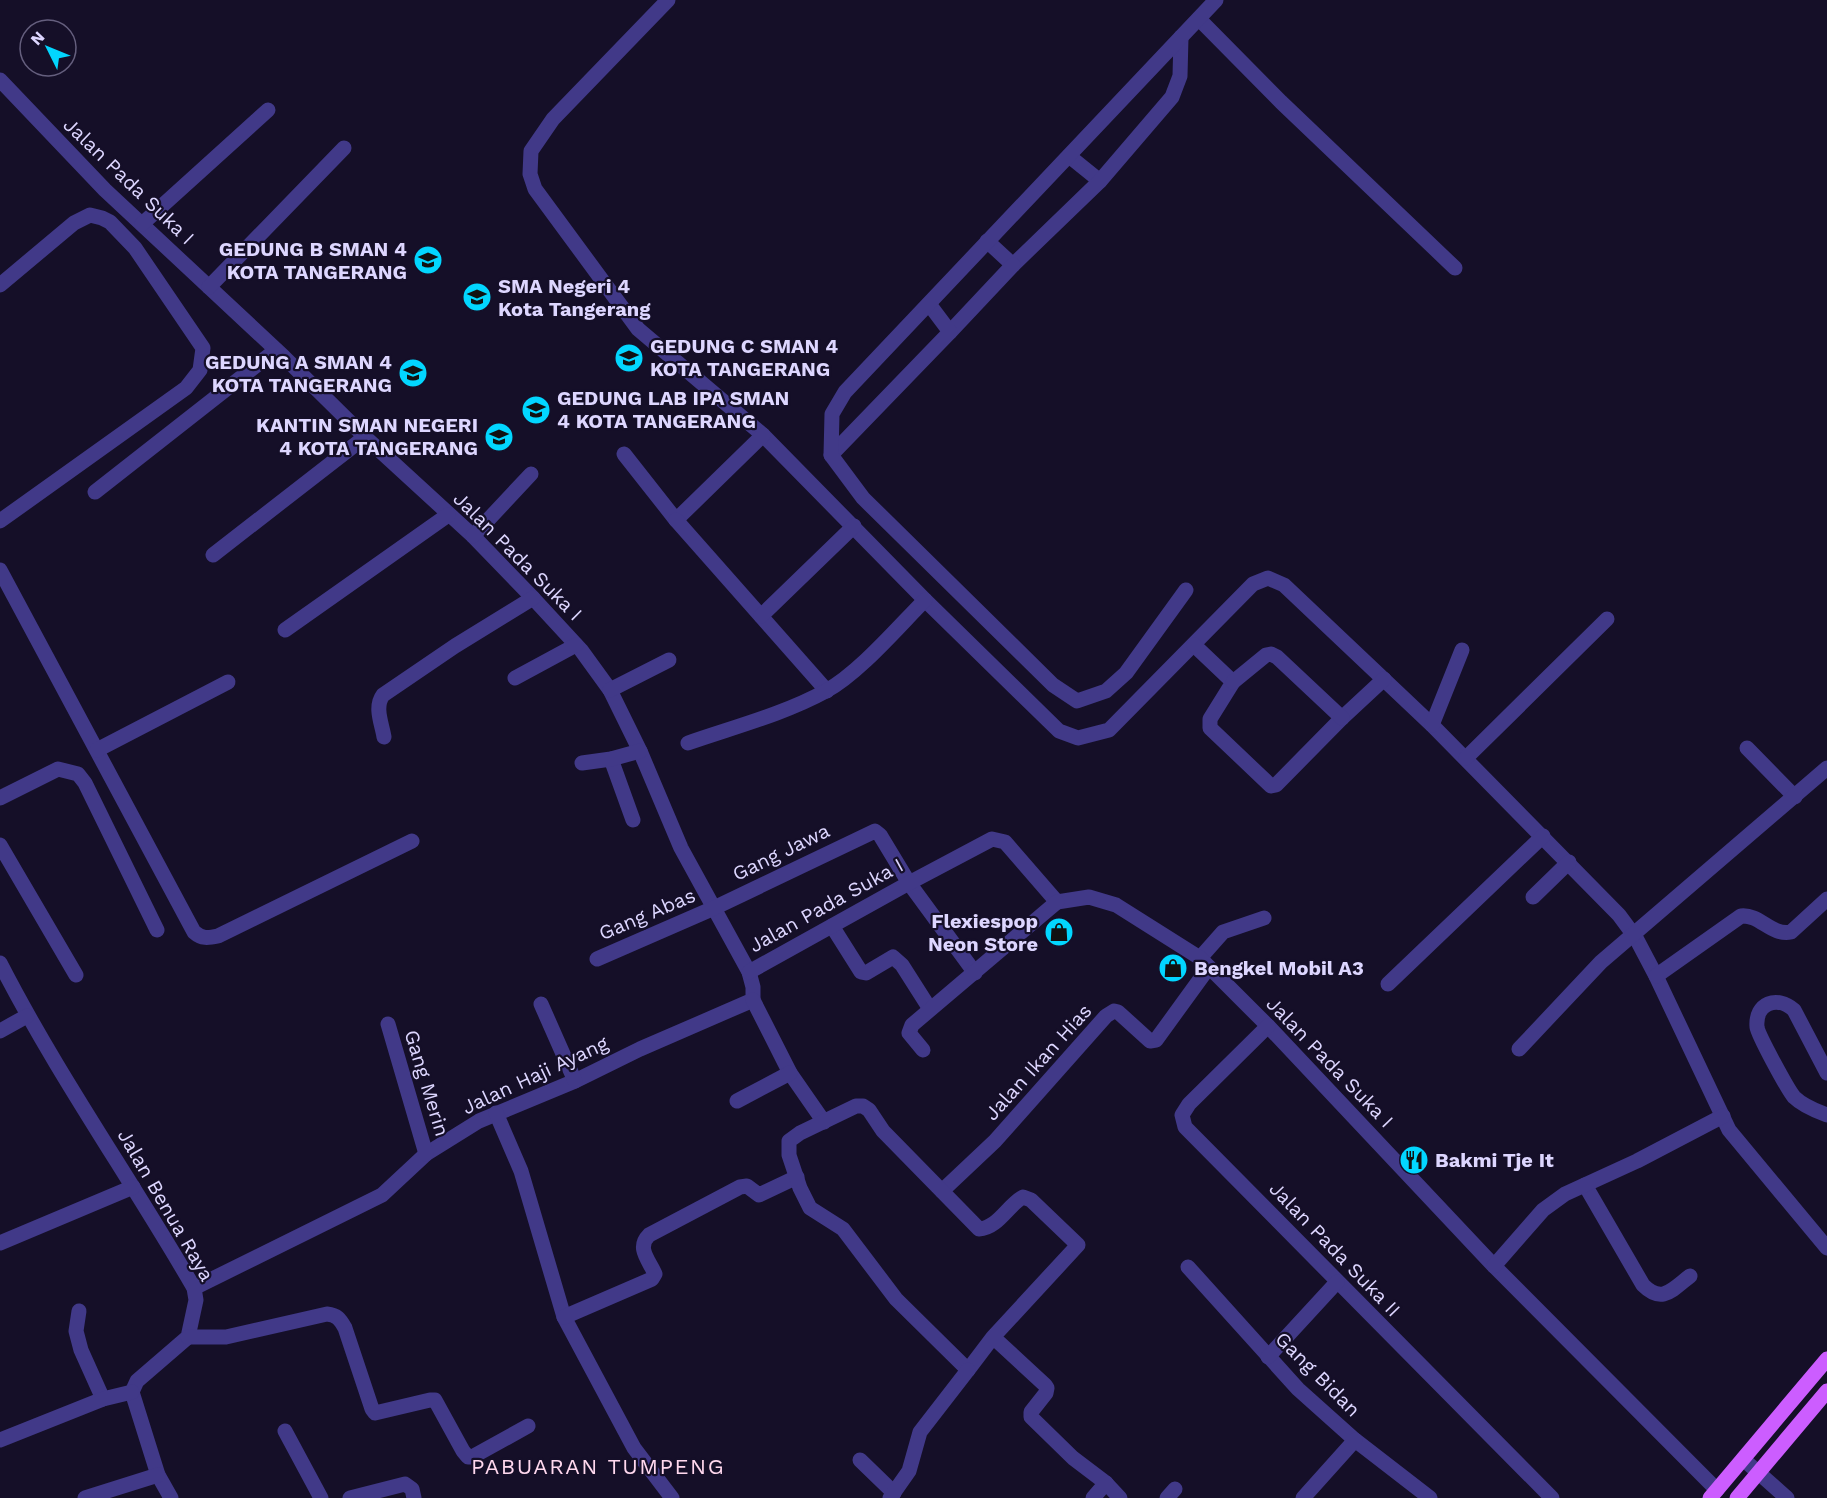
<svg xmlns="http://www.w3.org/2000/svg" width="1827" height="1498" font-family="'Work Sans',sans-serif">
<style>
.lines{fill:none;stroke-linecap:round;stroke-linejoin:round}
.minor{stroke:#413988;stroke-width:15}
.major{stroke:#cc5dff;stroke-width:15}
.labels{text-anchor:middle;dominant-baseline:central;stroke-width:4.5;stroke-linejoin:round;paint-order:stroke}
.street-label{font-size:20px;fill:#ddd6ff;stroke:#150f28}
.poi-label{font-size:20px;font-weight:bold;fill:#ddd6ff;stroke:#150f28;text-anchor:start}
.quarter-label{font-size:22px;letter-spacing:1.5px;fill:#ffd8ee;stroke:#150f28}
</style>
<rect width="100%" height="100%" fill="#150f28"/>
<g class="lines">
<!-- minor -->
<g class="minor">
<path d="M668 0 553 119 531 151 530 174 535 189 638 329 763 435 925 600 1059 731 1078 738 1109 730 1253 584 1268 578 1284 585 1432 725 1619 915 1636 938 1656 976 1729 1130 1827 1248"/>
<path d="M1199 19 1281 102 1455 268"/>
<path d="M0 80 105 190 284 357 365 437 473 536 533 598 581 650 610 690 640 751 681 848 749 972 753 987V1000L640 1049 575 1081 479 1121 426 1154 382 1195 194 1288"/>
<path d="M1069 156 1100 181"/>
<path d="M142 224 268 110"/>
<path d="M987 241 1013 265 1100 181 1172 97 1180 76 1181 37"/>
<path d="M0 285 74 223 90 215 102 218 110 222 135 248 203 348 200 370 186 388 0 521"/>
<path d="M209 287 344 148"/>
<path d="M950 332 1013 265"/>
<path d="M624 454 676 520 763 435"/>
<path d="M831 455 950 332 929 304"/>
<path d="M95 492 276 350"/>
<path d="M676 520 827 691"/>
<path d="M473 536 531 474"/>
<path d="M213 555 365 437"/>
<path d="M0 570 194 932C202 939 208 938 218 936L412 841"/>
<path d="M1186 590 1126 673 1106 691 1077 701 1053 685 863 498 831 455 832 414 845 392 1216 0"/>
<path d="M761 616 854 526"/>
<path d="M285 630 448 515"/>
<path d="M1194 645 1233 682 1210 719V728L1271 786 1276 785 1342 718 1384 679"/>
<path d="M515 678 576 645"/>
<path d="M1233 682 1266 655 1271 654 1277 657 1342 718"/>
<path d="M610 690 669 660"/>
<path d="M1432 725 1462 650"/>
<path d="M384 737C382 724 374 707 383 695L455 646 533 598"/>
<path d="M688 743C734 727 784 714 826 691 859 673 898 627 925 600"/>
<path d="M1747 748 1795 797"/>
<path d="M97 750 228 682"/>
<path d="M1466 758 1607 619"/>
<path d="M611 759 633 820"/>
<path d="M582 763 611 759 640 751"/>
<path d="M0 798 58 769 78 774 85 783 157 930"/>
<path d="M0 845 76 975"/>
<path d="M1533 897 1569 862"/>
<path d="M832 926 861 972 866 973 893 957 902 965 930 1009"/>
<path d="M1200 958 1223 932 1264 918"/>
<path d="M597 959 714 908 875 831 880 835 909 883 975 973"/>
<path d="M0 963C58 1076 131 1179 194 1288L196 1300 188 1337 137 1381 132 1392 158 1475 171 1498"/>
<path d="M749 972 909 883 992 839 1005 842 1057 902 1089 897 1116 905 1200 958 1268 1026 1494 1266 1717 1490"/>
<path d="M1656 976 1741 916C1760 914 1771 936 1791 932L1827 899"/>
<path d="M1388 984 1543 836"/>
<path d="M753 1000 790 1073 824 1122"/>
<path d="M541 1004 575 1081"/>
<path d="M388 1024 426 1154"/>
<path d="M1268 1026 1189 1104 1182 1115 1185 1127 1552 1498"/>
<path d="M0 1031 27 1016"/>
<path d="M1519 1049 1601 962 1827 768"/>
<path d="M923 1050 909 1033 912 1025 1057 902"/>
<path d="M1827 1073 1794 1010C1777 995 1755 1003 1757 1027 1758 1035 1788 1090 1794 1097 1803 1106 1816 1111 1827 1115"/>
<path d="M737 1101 790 1073"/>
<path d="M496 1113 521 1171 564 1317 634 1448 672 1498"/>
<path d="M1585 1185 1643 1285C1662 1304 1672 1290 1690 1276"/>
<path d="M942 1191 995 1141 1106 1016 1114 1011 1118 1012 1150 1041 1156 1040 1209 967"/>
<path d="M0 1243 133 1187"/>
<path d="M1494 1266 1543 1210 1565 1194 1637 1161 1723 1116"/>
<path d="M1188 1267 1298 1389 1355 1440 1430 1498"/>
<path d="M79 1311 76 1331 81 1350 103 1399"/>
<path d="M564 1317 652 1279 655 1274C649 1260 636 1248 649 1235L740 1187 747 1186 759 1195 797 1177"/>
<path d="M188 1337H226L327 1314C337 1315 340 1319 345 1328L372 1409 375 1413 430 1400H435L463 1451 468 1457H472L528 1426"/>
<path d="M993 1337 1078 1245 1031 1200 1023 1197C1008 1205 998 1228 979 1229L883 1131 869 1110 863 1106H856L800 1133 789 1141V1155L800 1188 810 1208 843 1229 896 1299 968 1370 993 1337 1045 1385 1047 1388 1046 1393 1031 1412V1417L1073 1458 1106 1483 1120 1498"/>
<path d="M1268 1357 1337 1282"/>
<path d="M285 1431 321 1498"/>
<path d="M0 1440 103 1399 132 1392"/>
<path d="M1743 1459 1787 1498"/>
<path d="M860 1460 894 1493"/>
<path d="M85 1498 158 1475"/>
<path d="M350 1498 405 1484 412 1489 414 1498"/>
<path d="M890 1498 909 1471 920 1432 968 1370"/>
<path d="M1093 1498 1106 1483"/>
<path d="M1167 1498 1175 1489"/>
<path d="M1303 1498 1355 1440"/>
</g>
<!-- major -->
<g class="major">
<path d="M1710 1498 1827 1359"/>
<path d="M1737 1498 1827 1391"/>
</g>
</g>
<!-- icons -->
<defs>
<g id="school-disc" transform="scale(1.5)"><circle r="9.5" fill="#02d6ff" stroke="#150f28"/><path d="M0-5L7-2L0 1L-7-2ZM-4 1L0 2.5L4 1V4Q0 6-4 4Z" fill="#111"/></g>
<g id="shop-disc" transform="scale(1.5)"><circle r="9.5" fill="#02d6ff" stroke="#150f28"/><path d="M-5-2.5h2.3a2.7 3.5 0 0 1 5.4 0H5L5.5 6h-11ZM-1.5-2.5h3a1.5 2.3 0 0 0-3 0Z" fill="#111"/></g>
<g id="restaurant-disc" transform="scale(1.5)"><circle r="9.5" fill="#02d6ff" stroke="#150f28"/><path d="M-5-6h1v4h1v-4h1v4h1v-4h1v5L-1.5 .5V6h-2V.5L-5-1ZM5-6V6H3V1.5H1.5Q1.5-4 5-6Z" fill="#111"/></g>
</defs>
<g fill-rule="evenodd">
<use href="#school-disc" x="428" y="260"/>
<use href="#school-disc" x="477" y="297"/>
<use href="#school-disc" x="629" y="358"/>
<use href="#school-disc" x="413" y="373"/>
<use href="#school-disc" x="536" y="410"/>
<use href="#school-disc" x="499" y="437"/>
<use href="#shop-disc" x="1059" y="932"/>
<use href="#shop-disc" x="1173" y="968"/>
<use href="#restaurant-disc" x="1414" y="1160"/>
</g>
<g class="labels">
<!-- street labels -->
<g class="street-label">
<text transform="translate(129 181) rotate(44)">Jalan Pada Suka I</text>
<text transform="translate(518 556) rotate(45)">Jalan Pada Suka I</text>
<text transform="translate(781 852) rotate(-26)">Gang Jawa</text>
<text transform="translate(826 905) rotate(-29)">Jalan Pada Suka I</text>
<text transform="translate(647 914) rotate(-23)">Gang Abas</text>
<text transform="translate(1038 1062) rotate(-48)">Jalan Ikan Hias</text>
<text transform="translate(1330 1062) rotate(46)">Jalan Pada Suka I</text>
<text transform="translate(535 1075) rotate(-25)">Jalan Haji Ayang</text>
<text transform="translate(427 1083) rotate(73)">Gang Merin</text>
<text transform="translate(166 1205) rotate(60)">Jalan Benua Raya</text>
<text transform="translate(1335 1249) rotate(46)">Jalan Pada Suka II</text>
<text transform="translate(1318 1374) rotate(45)">Gang Bidan</text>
</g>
<!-- poi labels -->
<g class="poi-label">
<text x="407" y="249" text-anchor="end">GEDUNG B SMAN 4<tspan x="407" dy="23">KOTA TANGERANG</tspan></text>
<text x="498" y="286">SMA Negeri 4<tspan x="498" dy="23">Kota Tangerang</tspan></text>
<text x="650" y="346">GEDUNG C SMAN 4<tspan x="650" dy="23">KOTA TANGERANG</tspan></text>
<text x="392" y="362" text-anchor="end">GEDUNG A SMAN 4<tspan x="392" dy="23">KOTA TANGERANG</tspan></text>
<text x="557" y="398">GEDUNG LAB IPA SMAN<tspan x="557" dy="23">4 KOTA TANGERANG</tspan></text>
<text x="478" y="425" text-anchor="end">KANTIN SMAN NEGERI<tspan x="478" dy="23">4 KOTA TANGERANG</tspan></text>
<text x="1038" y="921" text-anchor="end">Flexiespop<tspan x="1038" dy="23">Neon Store</tspan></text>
<text x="1194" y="968">Bengkel Mobil A3</text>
<text x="1435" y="1160">Bakmi Tje It</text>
</g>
<!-- quarter labels -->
<g class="quarter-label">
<text x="598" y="1466">PABUARAN TUMPENG</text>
</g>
</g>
<!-- north arrow -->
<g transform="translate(48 48) rotate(313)"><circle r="28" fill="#150f28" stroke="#655f7e" stroke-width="1.5"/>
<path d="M0-4.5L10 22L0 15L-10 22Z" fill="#02d6ff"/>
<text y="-9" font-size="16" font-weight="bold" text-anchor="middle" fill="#ddd6ff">N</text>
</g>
</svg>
